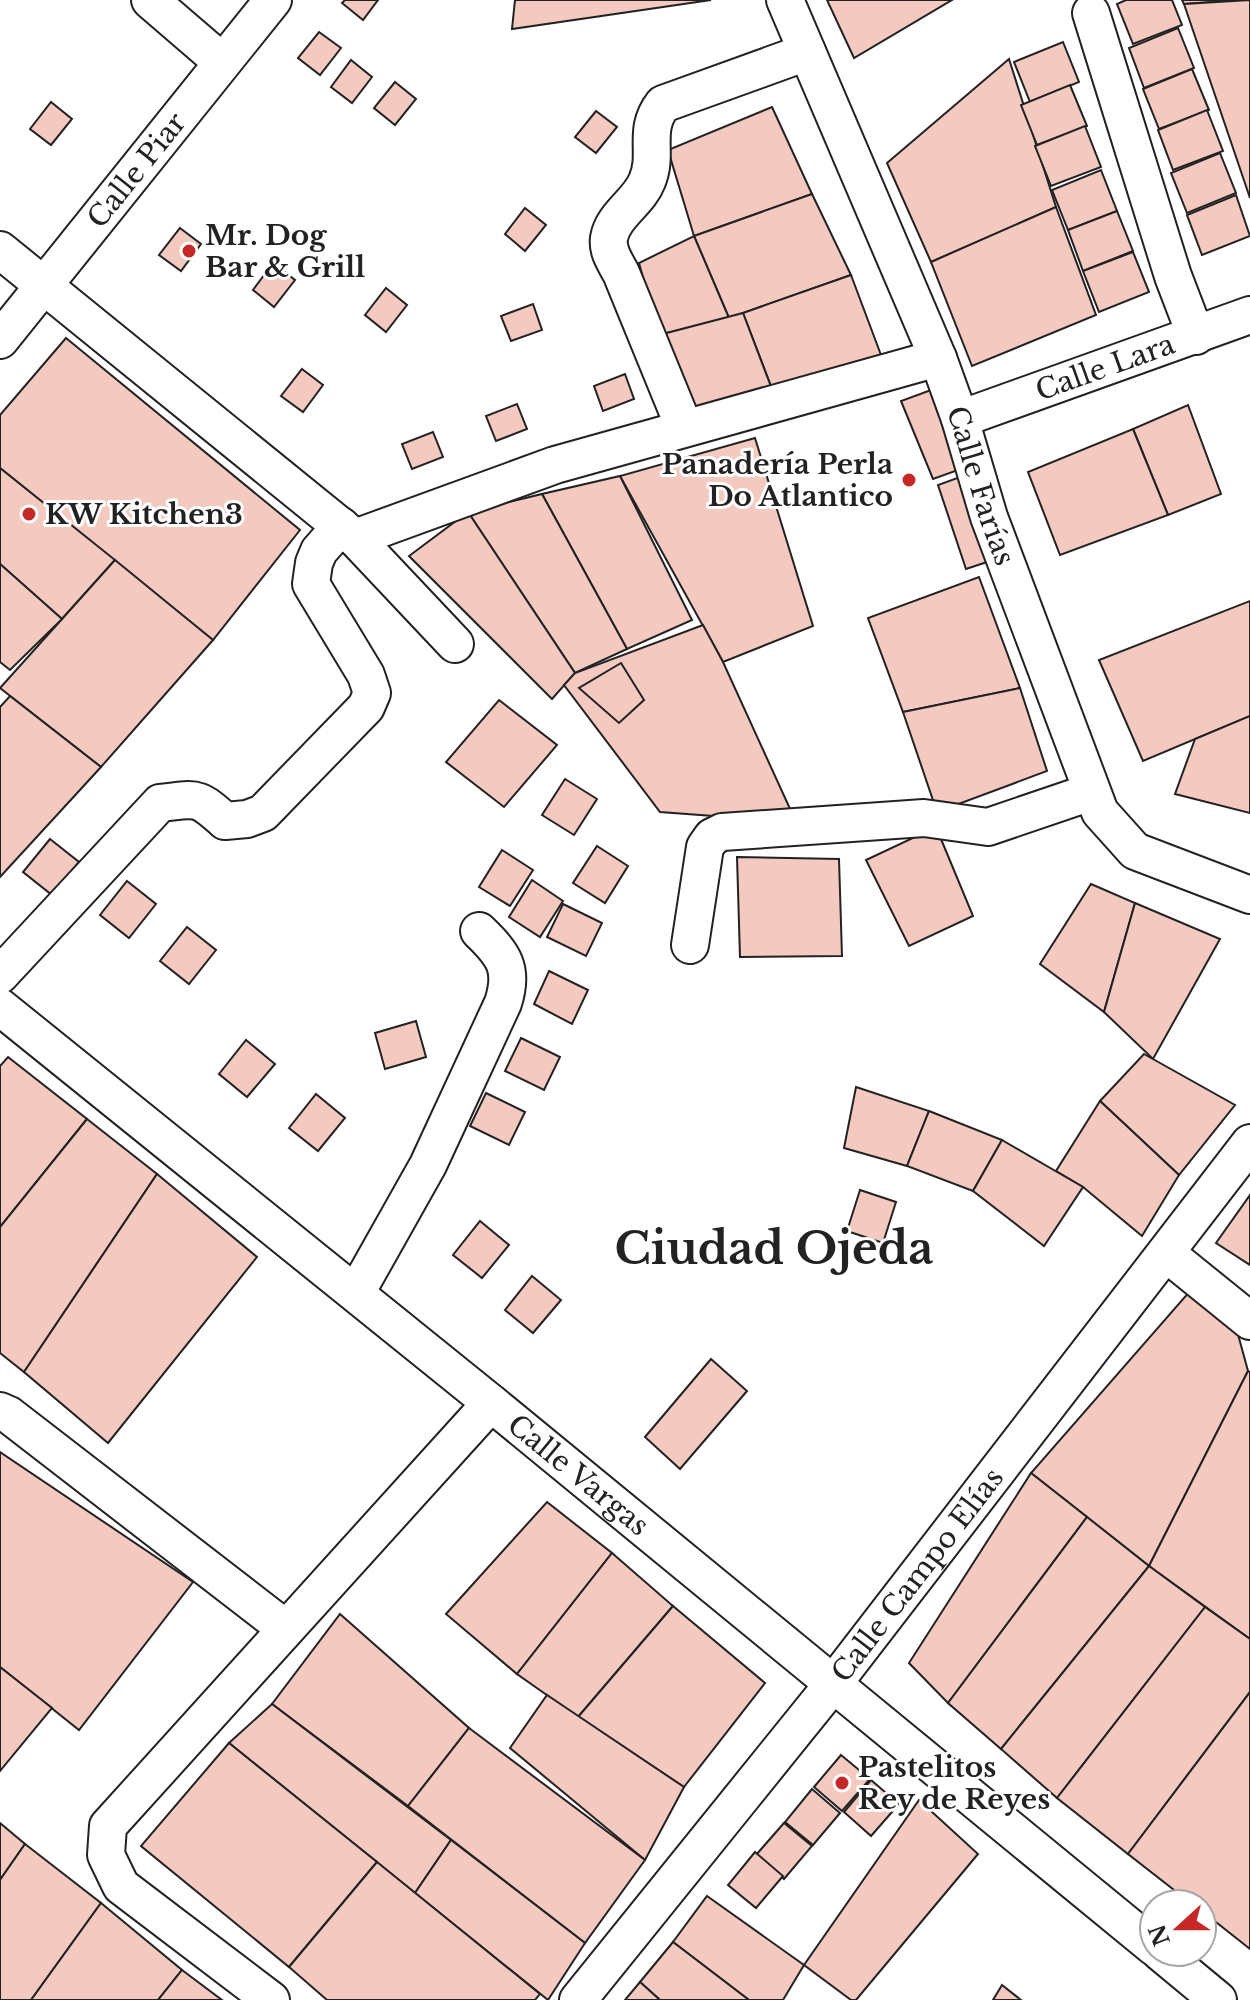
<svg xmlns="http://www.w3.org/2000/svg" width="1250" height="2000" font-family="'Libre Baskerville',serif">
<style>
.building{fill:#f3c9c0;stroke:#222;stroke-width:2}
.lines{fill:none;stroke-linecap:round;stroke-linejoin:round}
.minor-casing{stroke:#222;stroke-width:40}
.minor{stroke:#fff;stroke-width:36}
.poi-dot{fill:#c62828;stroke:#fff;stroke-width:3}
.labels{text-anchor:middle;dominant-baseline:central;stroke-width:6;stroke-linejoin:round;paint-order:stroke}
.street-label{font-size:28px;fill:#222;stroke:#fff}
.poi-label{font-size:28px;font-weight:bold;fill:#222;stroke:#fff;text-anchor:start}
.town-label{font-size:44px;font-weight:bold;fill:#222;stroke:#fff}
</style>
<rect width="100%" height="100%" fill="#fff"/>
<!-- building -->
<g class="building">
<path d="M345 0H378L363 20 342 3Z"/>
<path d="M515 0H711L512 29Z"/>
<path d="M827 0H952L854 58Z"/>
<path d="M1126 0H1172L1182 25 1133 44 1117 4Z"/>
<path d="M1182 0H1240L1184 4Z"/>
<path d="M1250 0V198L1184 4Z"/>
<path d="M1178 28 1194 68 1144 88 1129 48Z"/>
<path d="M319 32 341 48 320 75 298 58Z"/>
<path d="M1063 42 1079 82 1030 102 1014 62Z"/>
<path d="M1009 59 1056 207 931 262 887 163Z"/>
<path d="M351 60 372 77 352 103 331 87Z"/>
<path d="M1192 69 1209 110 1159 129 1143 89Z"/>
<path d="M395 82 416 99 395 125 374 108Z"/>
<path d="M1070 85 1087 126 1037 145 1021 105Z"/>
<path d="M51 102 72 119 51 145 30 129Z"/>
<path d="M772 107 812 194 694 236 668 150Z"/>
<path d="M1207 110 1223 151 1173 170 1158 130Z"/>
<path d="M596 111 617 127 596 153 575 137Z"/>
<path d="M1085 126 1101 167 1051 186 1035 146Z"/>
<path d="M1220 153 1236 193 1187 213 1171 173Z"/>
<path d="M1101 170 1117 211 1068 230 1052 190Z"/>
<path d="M812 194 851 275 729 318 694 236Z"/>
<path d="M1236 195 1250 236 1202 255 1187 215Z"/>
<path d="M1056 207 1096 315 972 366 931 262Z"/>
<path d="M525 208 546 225 525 251 505 234Z"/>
<path d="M1117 211 1133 251 1083 271 1068 230Z"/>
<path d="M180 228 201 244 181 271 159 255Z"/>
<path d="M694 236 729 318 659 335 639 263Z"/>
<path d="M1133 252 1149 292 1099 312 1083 271Z"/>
<path d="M273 263 295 280 274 307 253 290Z"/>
<path d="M851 275 884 363 775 397 743 313Z"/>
<path d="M386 288 407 305 386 332 365 315Z"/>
<path d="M533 304 542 330 511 341 501 316Z"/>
<path d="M743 313 775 397 700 415 659 335Z"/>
<path d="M66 338 300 530 213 640 0 468V415Z"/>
<path d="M302 369 323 385 303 412 281 396Z"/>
<path d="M625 374 634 399 603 411 594 386Z"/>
<path d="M931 390 961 469 933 479 901 401Z"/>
<path d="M517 404 527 429 496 441 486 416Z"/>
<path d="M1188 405 1221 494 1168 515 1133 429Z"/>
<path d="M1133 429 1168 515 1060 555 1028 472Z"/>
<path d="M433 432 443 457 412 469 402 444Z"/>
<path d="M755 438 813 626 723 662 620 476Z"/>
<path d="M0 468 115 560 62 619 0 564Z"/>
<path d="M620 476 692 620 627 649 542 494Z"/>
<path d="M960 477 987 562 966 569 938 485Z"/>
<path d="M542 494 627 649 575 673 468 512Z"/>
<path d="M468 512 575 673 552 699 409 556Z"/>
<path d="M115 560 213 640 101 767 0 688Z"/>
<path d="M0 564 62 619 10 670 0 662Z"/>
<path d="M979 577 1020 688 903 712 868 618Z"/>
<path d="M1250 601V716L1143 761 1099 660Z"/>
<path d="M703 625 723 662 796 822 660 812 564 685 575 673Z"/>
<path d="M621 663 644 700 619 723 579 688Z"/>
<path d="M1020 688 1047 771 937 812 903 712Z"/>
<path d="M10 696 101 767 0 877V707Z"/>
<path d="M499 700 557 745 504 807 446 762Z"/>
<path d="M1250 716V813L1175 794 1195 739Z"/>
<path d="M565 779 597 799 574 835 542 815Z"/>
<path d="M936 827 973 916 909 946 866 860Z"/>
<path d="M50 839 79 862 52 895 23 872Z"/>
<path d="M597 846 628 866 605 903 573 883Z"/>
<path d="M502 850 533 870 510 906 479 887Z"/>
<path d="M737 857 839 859 842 956 740 957Z"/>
<path d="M532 880 563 901 540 937 509 917Z"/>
<path d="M127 881 156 904 129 938 100 915Z"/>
<path d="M1091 884 1135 903 1104 1012 1040 964Z"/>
<path d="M1135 903 1220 939 1153 1059 1104 1012Z"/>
<path d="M563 904 602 923 586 956 547 937Z"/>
<path d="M187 927 216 950 189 984 160 961Z"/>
<path d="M549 971 588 990 572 1024 534 1004Z"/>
<path d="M416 1021 426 1057 385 1069 375 1033Z"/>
<path d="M521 1038 560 1057 544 1090 505 1071Z"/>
<path d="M246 1040 275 1064 247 1097 219 1074Z"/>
<path d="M1144 1054 1235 1105 1179 1175 1100 1101Z"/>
<path d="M8 1057 87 1119 0 1227V1066Z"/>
<path d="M856 1087 929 1111 907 1166 844 1148Z"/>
<path d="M486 1093 525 1112 509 1145 470 1126Z"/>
<path d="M316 1094 345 1118 318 1151 289 1128Z"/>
<path d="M1100 1101 1179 1175 1142 1236 1083 1187 1056 1171Z"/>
<path d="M929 1111 1002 1140 973 1191 907 1166Z"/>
<path d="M87 1119 157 1174 24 1372 0 1353V1227Z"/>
<path d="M1002 1140 1083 1187 1044 1246 973 1191Z"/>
<path d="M157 1174 257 1257 108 1443 24 1372Z"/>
<path d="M860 1190 896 1202 883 1243 847 1231Z"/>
<path d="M1250 1195V1265L1216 1243Z"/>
<path d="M480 1221 509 1245 482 1278 453 1255Z"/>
<path d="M532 1276 561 1300 533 1333 505 1310Z"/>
<path d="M1190 1291 1236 1327 1248 1371 1149 1566 1031 1473Z"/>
<path d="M711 1359 747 1391 680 1469 645 1437Z"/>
<path d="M1248 1371 1250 1372V1639L1149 1566Z"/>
<path d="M0 1452 193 1582 79 1730 0 1667Z"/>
<path d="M1031 1473 1087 1517 948 1703 909 1663Z"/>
<path d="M547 1502 612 1553 517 1674 446 1614Z"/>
<path d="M1087 1517 1149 1566 1001 1749 948 1703Z"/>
<path d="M612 1553 673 1606 578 1717 517 1674Z"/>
<path d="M1149 1566 1205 1607 1057 1798 1001 1749Z"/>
<path d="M673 1606 765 1683 684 1787 578 1717Z"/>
<path d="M1205 1607 1250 1639V1692L1128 1854 1057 1798Z"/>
<path d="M340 1614 469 1728 408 1806 272 1704Z"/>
<path d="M0 1667 52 1708 0 1771Z"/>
<path d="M1250 1692V1949L1202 1911V1904H1192L1128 1854Z"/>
<path d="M547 1695 684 1787 645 1860 510 1748Z"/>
<path d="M272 1704 451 1840 415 1893 229 1743Z"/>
<path d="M469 1728 645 1860 585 1943 408 1806Z"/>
<path d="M229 1743 377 1862 289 1967 141 1846Z"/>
<path d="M841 1755 870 1779 842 1811 814 1787Z"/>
<path d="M871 1780 899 1804 871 1836 844 1812Z"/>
<path d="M812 1789 840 1813 813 1845 785 1822Z"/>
<path d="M919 1800 978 1854 856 2000H851L804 1965Z"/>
<path d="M0 1823 25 1844 0 1880Z"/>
<path d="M784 1823 812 1846 784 1879 756 1855Z"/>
<path d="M451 1840 585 1943 548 2000 415 1893Z"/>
<path d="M25 1844 101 1903 31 2000H0V1880Z"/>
<path d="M755 1852 783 1876 756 1908 728 1885Z"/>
<path d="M377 1862 540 1994 535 2000H327L289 1967Z"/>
<path d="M707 1896 804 1965 783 2000H749L673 1942Z"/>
<path d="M101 1903 182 1970 158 2000H31Z"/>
<path d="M673 1942 749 2000H660L640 1982Z"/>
<path d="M182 1970 222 2000H158Z"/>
<path d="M640 1982 660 2000H625Z"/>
<path d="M1002 1985 1021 2000H993Z"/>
</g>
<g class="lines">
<!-- minor casing -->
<g class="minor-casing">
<g id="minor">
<path d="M150 0 222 62"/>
<path id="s1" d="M785 0 938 358 960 419 989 517 1100 812 1135 851 1250 895"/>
<path d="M1091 13 1173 276 1196 336"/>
<path d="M0 250 355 538 455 644"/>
<path id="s2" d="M0 340 273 0"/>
<path id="s3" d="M960 419 1250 315"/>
<path d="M684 427 621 273C615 262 607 251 609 238 613 215 639 202 647 181 659 153 642 131 663 104L807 52"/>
<path d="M355 538 555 465 938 358"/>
<path d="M690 945 705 847 712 837 722 832 924 818 988 827 1091 792"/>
<path d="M0 975 160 803C197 799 196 795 225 821L247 819 263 813 366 707 372 693 366 675 311 584 314 563 319 551 341 526"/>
<path id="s4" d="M0 1007 491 1403 1154 1947"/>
<path d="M1166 1253 1250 1321"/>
<path d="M356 1293 428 1165 503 1003C514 969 504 955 479 931"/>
<path d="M0 1411 9 1415 286 1629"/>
<path d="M1160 1952 1218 2000"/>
<path d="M271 2000 121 1886 106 1855 108 1826 491 1403"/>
<path id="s5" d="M578 2000 833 1684 1250 1143"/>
</g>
</g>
<!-- minor -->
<use href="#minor" class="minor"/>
</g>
<!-- markers -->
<g class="poi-dot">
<circle cx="189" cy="251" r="8"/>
<circle cx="909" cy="480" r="8"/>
<circle cx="29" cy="514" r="8"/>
<circle cx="842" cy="1783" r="8"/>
</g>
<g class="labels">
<!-- street labels -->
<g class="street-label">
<text stroke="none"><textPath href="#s2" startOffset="218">Calle Piar</textPath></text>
<text stroke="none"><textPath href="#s3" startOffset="154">Calle Lara</textPath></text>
<text stroke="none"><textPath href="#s1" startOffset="524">Calle Farías</textPath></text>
<text stroke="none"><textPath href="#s4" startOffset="744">Calle Vargas</textPath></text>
<text stroke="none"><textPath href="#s5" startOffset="544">Calle Campo Elías</textPath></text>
</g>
<!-- poi labels -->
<g class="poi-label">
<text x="205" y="235">Mr. Dog<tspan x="205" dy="32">Bar &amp; Grill</tspan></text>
<text x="893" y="464" text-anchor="end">Panadería Perla<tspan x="893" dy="32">Do Atlantico</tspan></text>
<text x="45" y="514">KW Kitchen3</text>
<text x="858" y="1767">Pastelitos<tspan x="858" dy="32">Rey de Reyes</tspan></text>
</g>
<!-- town labels -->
<g class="town-label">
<text x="774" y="1248">Ciudad Ojeda</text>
</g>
</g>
<!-- north arrow -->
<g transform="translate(1178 1928) rotate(249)"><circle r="38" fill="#ffffff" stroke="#a7a7a7" stroke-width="2"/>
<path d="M0-6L14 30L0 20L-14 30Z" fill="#c62828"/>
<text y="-12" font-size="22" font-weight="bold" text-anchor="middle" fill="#222222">N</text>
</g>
</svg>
